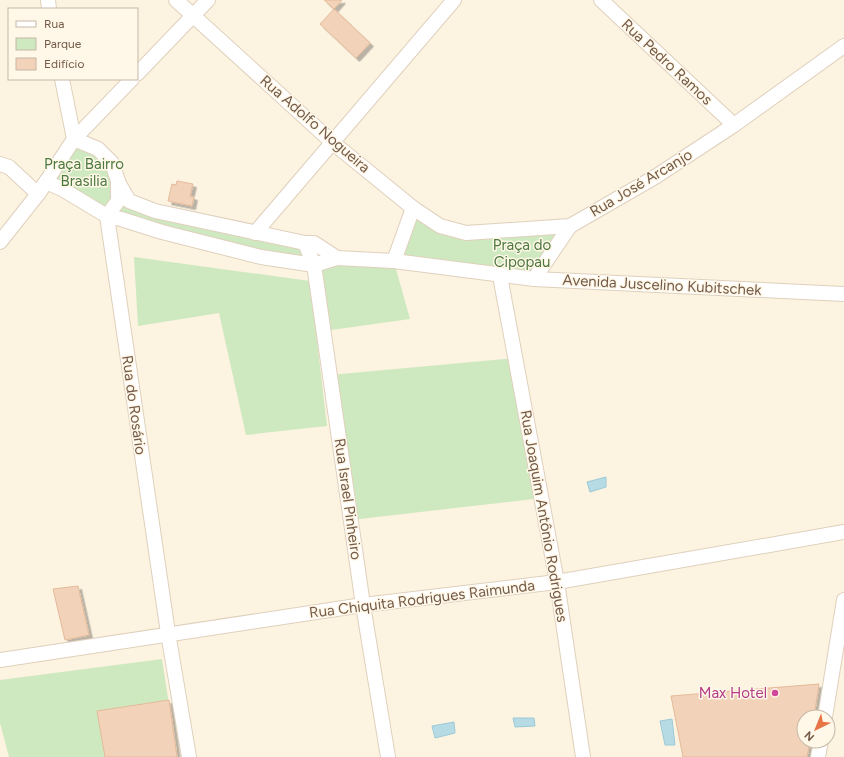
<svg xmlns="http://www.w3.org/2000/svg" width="844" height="757" font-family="Figtree,sans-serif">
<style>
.green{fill:#cee9c0}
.water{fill:#b6dbe5;stroke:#9ccad7}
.building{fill:#f2d3b9;stroke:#e4ba99;filter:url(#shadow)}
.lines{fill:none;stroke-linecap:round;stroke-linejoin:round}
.minor-casing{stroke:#e0d0bd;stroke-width:16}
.minor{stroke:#fff;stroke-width:14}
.hotel-dot{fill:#d1479c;stroke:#fff7e7;stroke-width:1.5}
.labels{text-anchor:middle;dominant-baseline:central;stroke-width:3;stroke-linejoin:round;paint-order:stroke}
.street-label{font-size:15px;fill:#735a48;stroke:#fff7e7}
.park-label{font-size:15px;fill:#4d7940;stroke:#fff7e7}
.hotel-label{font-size:15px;fill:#b23c85;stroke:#fff7e7;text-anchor:end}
</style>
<defs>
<filter id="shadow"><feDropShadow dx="3.5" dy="3.5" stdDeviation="0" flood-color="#0004"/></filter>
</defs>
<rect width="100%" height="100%" fill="#fcf3e1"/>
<!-- green -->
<g class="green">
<path d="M74 139 98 149 118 181 107 216 46 182Z"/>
<path d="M121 203 303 246 309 261 255 252 112 213Z"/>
<path d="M413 208 444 227 570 226 534 279 394 262 410 319 324 331 314 265 393 261Z"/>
<path d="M134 257 310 281 327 426 246 435 219 313 138 326Z"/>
<path d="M515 358 542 498 351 520 330 375Z"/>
<path d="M162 659 177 757H9L0 723V680Z"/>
</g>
<!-- water -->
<g class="water">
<path d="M606 477V487L590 492 587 482Z"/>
<path d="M513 718H534L535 726 515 727Z"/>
<path d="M672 719 675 745H665L660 721Z"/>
<path d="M454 722 455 733 435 738 432 726Z"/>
</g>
<!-- building -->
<g class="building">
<path d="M324 0H342L334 9Z"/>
<path d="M334 9 370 43 356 58 320 24Z"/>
<path d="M177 181 193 184 190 196 194 197 192 206 168 201 172 184 176 185Z"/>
<path d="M78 586 89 635 65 640 53 589Z"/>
<path d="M819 684 814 717H804V741H810L807 757H683L671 696Z"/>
<path d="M169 700 177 757H105L97 711Z"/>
</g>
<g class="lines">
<!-- minor casing -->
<g class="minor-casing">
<g id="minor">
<path d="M48 0 49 9"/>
<path d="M176 0 332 142 413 208 394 261"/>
<path d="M601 0 734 125"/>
<path d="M137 74 208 0"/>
<path d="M62 79 74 139 98 149 112 163 118 181V201L107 216 168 633 189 757"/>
<path d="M0 164 9 167 38 194 46 182 62 189 107 216 121 219 162 232 261 257 314 265 337 258 394 261 534 279 844 294"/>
<path d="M118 182 129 201 155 211 305 243H314L337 258"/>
<path d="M413 208 440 226 466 233 570 226 655 177 734 125 844 46"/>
<path d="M255 233 454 0"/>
<path d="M0 242 38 194 74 139 132 79"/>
<path d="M305 243 314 265 363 605 388 757"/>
<path d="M500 276 557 582 583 757"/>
<path d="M534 279 570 226"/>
<path d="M0 660 363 605 557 582 844 532"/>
<path d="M825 717 844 600"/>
<path d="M818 757 821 741"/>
</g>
</g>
<!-- minor -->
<use href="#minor" class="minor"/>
</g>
<!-- markers -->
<circle class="hotel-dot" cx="775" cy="693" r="4"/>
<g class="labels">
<!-- street labels -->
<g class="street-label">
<text transform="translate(667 62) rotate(43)">Rua Pedro Ramos</text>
<text transform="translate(315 124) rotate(41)">Rua Adolfo Nogueira</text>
<text transform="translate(641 183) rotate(-31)">Rua José Arcanjo</text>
<text transform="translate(662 285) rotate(3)">Avenida Juscelino Kubitschek</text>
<text transform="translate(134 405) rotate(82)">Rua do Rosário</text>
<text transform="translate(348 499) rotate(82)">Rua Israel Pinheiro</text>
<text transform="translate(544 516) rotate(80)">Rua Joaquim Antônio Rodrigues</text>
<text transform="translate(422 599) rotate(-7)">Rua Chiquita Rodrigues Raimunda</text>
</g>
<!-- park labels -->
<g class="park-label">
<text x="84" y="164">Praça Bairro<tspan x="84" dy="17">Brasilia</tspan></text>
<text x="522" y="245">Praça do<tspan x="522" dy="17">Cipopau</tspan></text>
</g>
<!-- hotel labels -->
<g class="hotel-label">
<text x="767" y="693">Max Hotel</text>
</g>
</g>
<!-- legend -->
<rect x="8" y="8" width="130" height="72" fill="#fff7e7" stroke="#c7b8a7"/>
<rect x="16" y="21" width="20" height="6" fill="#ffffff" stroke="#c7b8a7"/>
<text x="44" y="28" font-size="12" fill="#735a48">Rua</text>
<rect x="16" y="38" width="20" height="12" fill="#cee9c0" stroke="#c7b8a7"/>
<text x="44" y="48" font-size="12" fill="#735a48">Parque</text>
<rect x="16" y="58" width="20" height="12" fill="#f2d3b9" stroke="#c7b8a7"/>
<text x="44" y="68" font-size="12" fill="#735a48">Edifício</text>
<!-- north arrow -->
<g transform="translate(816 729) rotate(223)"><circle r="19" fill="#fff7e7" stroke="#c7b8a7"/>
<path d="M0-3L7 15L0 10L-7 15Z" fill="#e77445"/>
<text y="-6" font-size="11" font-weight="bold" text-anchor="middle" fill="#735a48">N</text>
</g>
</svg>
